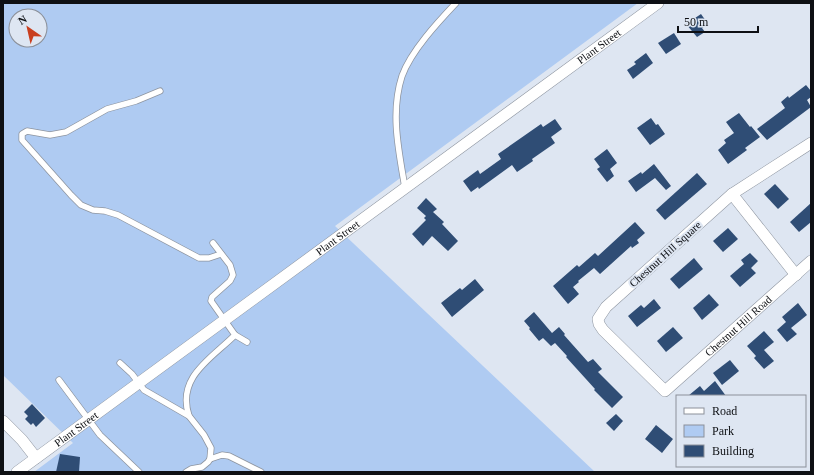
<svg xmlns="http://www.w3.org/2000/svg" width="814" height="475" font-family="'Times New Roman',serif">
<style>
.green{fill:#afcbf2;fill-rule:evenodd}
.building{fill:#2f4d75}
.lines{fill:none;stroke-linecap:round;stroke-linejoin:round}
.service-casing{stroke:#8e95a0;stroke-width:7}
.minor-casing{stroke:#8e95a0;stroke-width:12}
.service{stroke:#fff;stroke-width:5.5}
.minor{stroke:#fff;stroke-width:11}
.labels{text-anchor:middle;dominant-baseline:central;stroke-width:4;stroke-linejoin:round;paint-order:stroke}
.street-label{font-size:11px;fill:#0e1014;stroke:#dee6f2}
</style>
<rect width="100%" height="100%" fill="#dee6f2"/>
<!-- green -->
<path class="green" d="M3 3H638L335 226 595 472H34L73 443 3 375ZM16 16H40V40H16Z"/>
<!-- building -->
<g class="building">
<path d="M701 14 708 24 702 28 705 32 697 37 686 24Z"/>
<path d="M674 33 681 44 666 54 658 43Z"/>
<path d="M646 53 653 63 633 79 627 70 636 64 634 62Z"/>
<path d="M806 85 811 91V97L807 100 811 107 767 140 757 129 785 108 781 102 788 96 789 98Z"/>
<path d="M739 113 750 127 751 126 760 137 745 148 747 150 728 164 718 150 726 143 724 140 734 133 726 122Z"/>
<path d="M651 118 656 125 658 124 665 134 650 145 637 128Z"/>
<path d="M555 119 562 129 551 137 555 143 532 159 533 161 517 172 512 165 479 189 478 187 471 192 463 181 478 170 480 174 501 159 498 154 541 124 543 127Z"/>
<path d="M607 149 617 163 610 169 614 176 607 182 597 169 600 167 594 159Z"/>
<path d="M654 164 671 186 666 190 655 178 636 192 628 181 641 172 642 174Z"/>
<path d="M697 173 707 184 665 220 656 210Z"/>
<path d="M775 184 789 199 778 209 764 194Z"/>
<path d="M426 198 437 209 433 212 444 222 442 224 458 241 448 251 432 236 423 246 412 234 426 220 424 218 426 216 417 208Z"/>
<path d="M811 203V222L799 232 790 222Z"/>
<path d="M635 222 645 233 637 240 639 243 632 248 631 246 600 274 594 268 578 281 579 282 573 287 579 294 568 304 553 286 577 265 579 267 595 253 598 256Z"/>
<path d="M728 228 738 239 723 252 713 241Z"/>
<path d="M750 253 758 261 751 268 756 273 740 287 730 276 744 264 741 260Z"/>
<path d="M694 258 703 269 679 289 670 279Z"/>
<path d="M475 279 484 290 452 317 441 303 460 288 462 290Z"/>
<path d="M709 294 719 305 702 320 693 308Z"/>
<path d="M654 299 661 308 637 327 628 316 641 305 644 308Z"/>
<path d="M798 303 807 315 791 328 797 334 787 342 777 330 786 322 782 317Z"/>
<path d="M534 312 552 333 559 327 565 334 564 335 588 362 593 359 602 369 598 372 623 397 612 408 594 390 595 389 566 357 567 356 555 343 551 346 543 338 539 341 529 329 530 328 524 321Z"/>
<path d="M673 327 683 338 666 352 657 341Z"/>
<path d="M764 331 774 342 764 350 774 361 764 369 754 358 756 356 747 346Z"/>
<path d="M730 360 739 371 722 385 713 373Z"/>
<path d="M715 381 726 396H688L700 386 704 391Z"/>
<path d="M32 404 45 418 36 427 33 423 31 425 25 419 28 416 24 412Z"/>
<path d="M616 414 623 421 614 431 606 423Z"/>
<path d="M656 425 673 439 662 453 645 439Z"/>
<path d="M60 454 80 457 79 472H56Z"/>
</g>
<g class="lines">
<!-- service casing -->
<g class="service-casing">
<g id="service">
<path d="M160 91 136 101 107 109 66 132 50 135 27 131 22 134V140L71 195 81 205 93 210 105 211 118 215 199 258H209L221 254"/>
<path d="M405 188C399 152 390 113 402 76 411 51 438 22 456 3"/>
<path d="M235 335 247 342"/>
<path d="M120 363 132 374 144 390 189 416 204 435 211 448 210 459 208 462 202 467 191 469 186 472"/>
<path d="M59 380 100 435 139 472"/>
<path d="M189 416C176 377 212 358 235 335L211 301 212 297 230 281 233 275 230 265 213 243"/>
<path d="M210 459 222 455 229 456 261 472"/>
</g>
</g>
<!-- minor casing -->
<g class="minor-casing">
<g id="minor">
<path id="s1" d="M811 143 732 194 606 307 598 319 599 324 603 330 665 391 811 261"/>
<path d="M732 194 796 275"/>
<path d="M3 421 22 440 36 458"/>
<path id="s2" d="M17 472 658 3"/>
</g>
</g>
<!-- service -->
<use href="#service" class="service"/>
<!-- minor -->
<use href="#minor" class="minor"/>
</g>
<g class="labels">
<!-- street labels -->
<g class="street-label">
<text stroke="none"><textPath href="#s2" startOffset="721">Plant Street</textPath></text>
<text stroke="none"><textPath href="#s2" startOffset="397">Plant Street</textPath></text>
<text transform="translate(665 254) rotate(-42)">Chestnut Hill Square</text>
<text stroke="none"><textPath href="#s1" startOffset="475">Chestnut Hill Road</textPath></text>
<text stroke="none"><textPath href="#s2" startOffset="73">Plant Street</textPath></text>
</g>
</g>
<!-- border -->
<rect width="814" height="475" fill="none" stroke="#0e1014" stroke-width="8"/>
<!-- legend -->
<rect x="676" y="395" width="130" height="72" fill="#dee6f2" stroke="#8b9099"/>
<rect x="684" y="408" width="20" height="6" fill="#ffffff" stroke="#8b9099"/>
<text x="712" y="415" font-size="12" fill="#0e1014">Road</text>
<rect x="684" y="425" width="20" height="12" fill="#afcbf2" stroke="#8b9099"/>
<text x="712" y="435" font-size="12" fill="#0e1014">Park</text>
<rect x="684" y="445" width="20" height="12" fill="#2f4d75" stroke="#8b9099"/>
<text x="712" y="455" font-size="12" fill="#0e1014">Building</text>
<!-- north arrow -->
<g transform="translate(28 28) rotate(326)"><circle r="19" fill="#dee6f2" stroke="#8b9099"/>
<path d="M0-3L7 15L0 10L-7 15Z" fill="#c93f1f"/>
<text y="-6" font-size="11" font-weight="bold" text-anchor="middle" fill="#0e1014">N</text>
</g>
<!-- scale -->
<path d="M678 26v6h80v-6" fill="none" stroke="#0e1014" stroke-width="2"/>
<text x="684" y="26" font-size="12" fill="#0e1014" stroke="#dee6f2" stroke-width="3" paint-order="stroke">50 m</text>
</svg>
